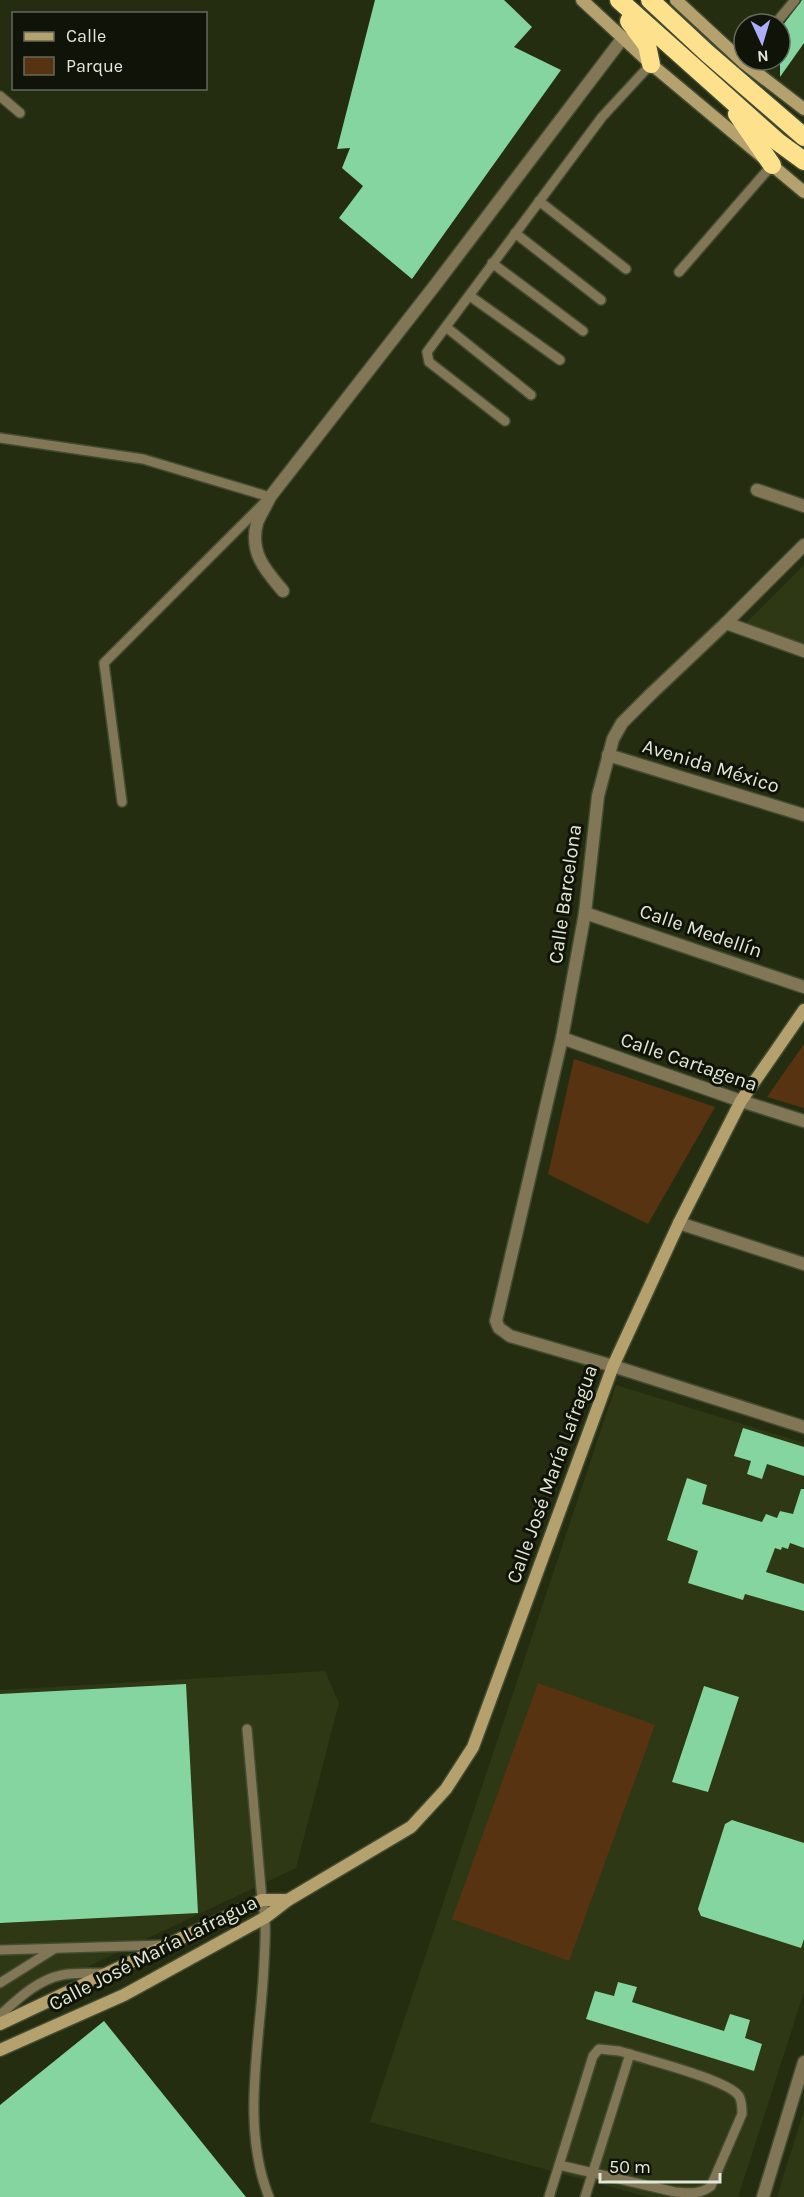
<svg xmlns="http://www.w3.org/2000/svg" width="804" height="2197" font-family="Karla,sans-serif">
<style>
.built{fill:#2e3814}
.green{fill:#583311}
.building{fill:#85d5a1}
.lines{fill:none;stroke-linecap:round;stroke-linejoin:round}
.lane-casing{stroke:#434b31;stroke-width:12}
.street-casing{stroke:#434b31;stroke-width:15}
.secondary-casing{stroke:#434b31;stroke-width:15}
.highway-casing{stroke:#434b31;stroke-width:21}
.lane{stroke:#817656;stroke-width:9}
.street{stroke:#817656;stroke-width:12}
.secondary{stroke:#b4a16d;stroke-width:12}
.highway{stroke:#fee18d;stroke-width:18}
.labels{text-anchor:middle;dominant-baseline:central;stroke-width:6;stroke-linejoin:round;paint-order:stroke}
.street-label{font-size:20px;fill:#e2e8d7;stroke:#101408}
</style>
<rect width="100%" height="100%" fill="#252d11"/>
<!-- built -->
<g class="built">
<path d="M804 564V643L745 624 801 568Z"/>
<path d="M616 1385 804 1443V1992L738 2197H648L370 2122Z"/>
<path d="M325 1671 339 1703 296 1868 0 2008V1690Z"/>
<path d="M804 2110V2197H777Z"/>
</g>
<!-- green -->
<g class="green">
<path d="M804 1044V1108L767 1097Z"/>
<path d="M574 1059 715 1107 648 1224 548 1174Z"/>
<path d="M538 1683 655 1725 569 1961 452 1919Z"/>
</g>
<!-- building -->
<g class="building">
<path d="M375 0H504L532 27 514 47 561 70 412 279 339 218 363 186 342 168 350 148 337 149Z"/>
<path d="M802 0H804V43L780 77V29Z"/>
<path d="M743 1428 804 1447V1476L767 1464 762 1479 747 1474 751 1461 734 1456Z"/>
<path d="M687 1478 707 1485 702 1504 762 1522 766 1514 777 1518 780 1511 793 1514 801 1489H804V1548L790 1543 788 1549 782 1547 781 1550 775 1548 766 1572 804 1584V1611L745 1594 743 1600 688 1583 698 1551 667 1540Z"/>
<path d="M186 1684 198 1913 0 1923V1694Z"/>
<path d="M704 1686 739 1697 708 1792 672 1782Z"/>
<path d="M732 1820 804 1843V1939L801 1948 701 1916 698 1909 725 1824Z"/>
<path d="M618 1982 637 1987 632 2002 724 2031 730 2014 750 2020 745 2038 762 2044 754 2071 586 2019 595 1991 614 1996Z"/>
<path d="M104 2021 246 2197H0V2105Z"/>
</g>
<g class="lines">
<!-- lane casing -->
<g class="lane-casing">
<g id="lane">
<path d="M775 24 795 0"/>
<path d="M0 96 20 113"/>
<path d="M539 201 626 269"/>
<path d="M515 233 601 300"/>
<path d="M492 263 583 331"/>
<path d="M679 272 772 165"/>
<path d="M470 296 560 360"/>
<path d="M446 327 531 395"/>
<path d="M505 421 429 362 427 352 602 117 651 64"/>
<path d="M0 438 143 459 270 497 104 663 122 802"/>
<path d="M247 1729 262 1900C267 1922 265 1943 264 1964 261 2039 240 2126 269 2197"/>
<path d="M0 1950 163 1945"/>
<path d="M0 1983 54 1949"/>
<path d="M0 2015C18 1999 37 1980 62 1975 75 1972 91 1974 104 1973"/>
<path d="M559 2165 675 2192C689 2193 700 2195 711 2186L742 2114C742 2108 742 2101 739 2096 728 2080 651 2061 630 2054"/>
<path d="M549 2197 593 2056 599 2049 619 2051 630 2054 585 2197"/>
</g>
</g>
<!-- street casing -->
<g class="street-casing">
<g id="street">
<path d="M757 490 804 506"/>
<path d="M804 545 726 623 651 694 622 723 613 739 598 796 585 913 562 1038 496 1321 499 1328 510 1336 613 1366 804 1427"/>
<path d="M283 591C266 571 249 553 257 523 260 515 266 506 270 497L436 284 622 39"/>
<path d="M726 623 804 651"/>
<path d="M608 755 804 815"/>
<path d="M585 913 804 987"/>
<path d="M562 1038 741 1101 804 1121"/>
<path d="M679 1223 804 1264"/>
<path d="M763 2197 804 2062"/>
</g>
</g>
<!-- secondary casing -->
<g class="secondary-casing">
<g id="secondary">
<path d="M582 0 651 64 804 192"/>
<path d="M676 0 744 63 804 109"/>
<path d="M0 2024 262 1900H288"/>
<path d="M0 2050 124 1995 266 1917 288 1900 411 1827 446 1789 473 1747 613 1366 679 1223 741 1101 804 1010"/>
</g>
</g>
<!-- highway casing -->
<g class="highway-casing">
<g id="highway">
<path d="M619 0 778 142 804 161"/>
<path d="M650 0 707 53 804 137"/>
<path d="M629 21 647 45 651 64"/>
<path d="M737 114 772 165"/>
</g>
</g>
<!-- lane -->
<use href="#lane" class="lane"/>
<!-- street -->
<use href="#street" class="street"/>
<!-- secondary -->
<use href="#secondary" class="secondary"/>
<!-- highway -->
<use href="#highway" class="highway"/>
</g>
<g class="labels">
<!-- street labels -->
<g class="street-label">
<text transform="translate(711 766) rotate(17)">Avenida México</text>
<text transform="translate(565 894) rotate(-82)">Calle Barcelona</text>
<text transform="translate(701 931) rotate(19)">Calle Medellín</text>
<text transform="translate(689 1062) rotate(19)">Calle Cartagena</text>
<text transform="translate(552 1474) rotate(-70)">Calle José María Lafragua</text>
<text transform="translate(153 1953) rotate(-27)">Calle José María Lafragua</text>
</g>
</g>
<!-- legend -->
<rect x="12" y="12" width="195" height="78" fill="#101408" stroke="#64695b" stroke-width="1.5"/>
<rect x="24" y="32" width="30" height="9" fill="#b4a16d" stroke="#64695b" stroke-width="1.5"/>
<text x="66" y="42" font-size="18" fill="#e2e8d7">Calle</text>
<rect x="24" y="57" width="30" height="18" fill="#583311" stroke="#64695b" stroke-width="1.5"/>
<text x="66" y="72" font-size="18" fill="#e2e8d7">Parque</text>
<!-- north arrow -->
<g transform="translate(762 42) rotate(176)"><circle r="28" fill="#101408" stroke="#64695b" stroke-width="1.5"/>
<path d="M0-4.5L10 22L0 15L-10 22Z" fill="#adaefb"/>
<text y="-9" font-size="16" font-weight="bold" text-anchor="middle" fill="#e2e8d7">N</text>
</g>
<!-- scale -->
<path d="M600 2173v9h120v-9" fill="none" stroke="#e2e8d7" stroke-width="3"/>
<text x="609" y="2173" font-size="18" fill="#e2e8d7" stroke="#101408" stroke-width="4.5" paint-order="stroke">50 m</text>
</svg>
